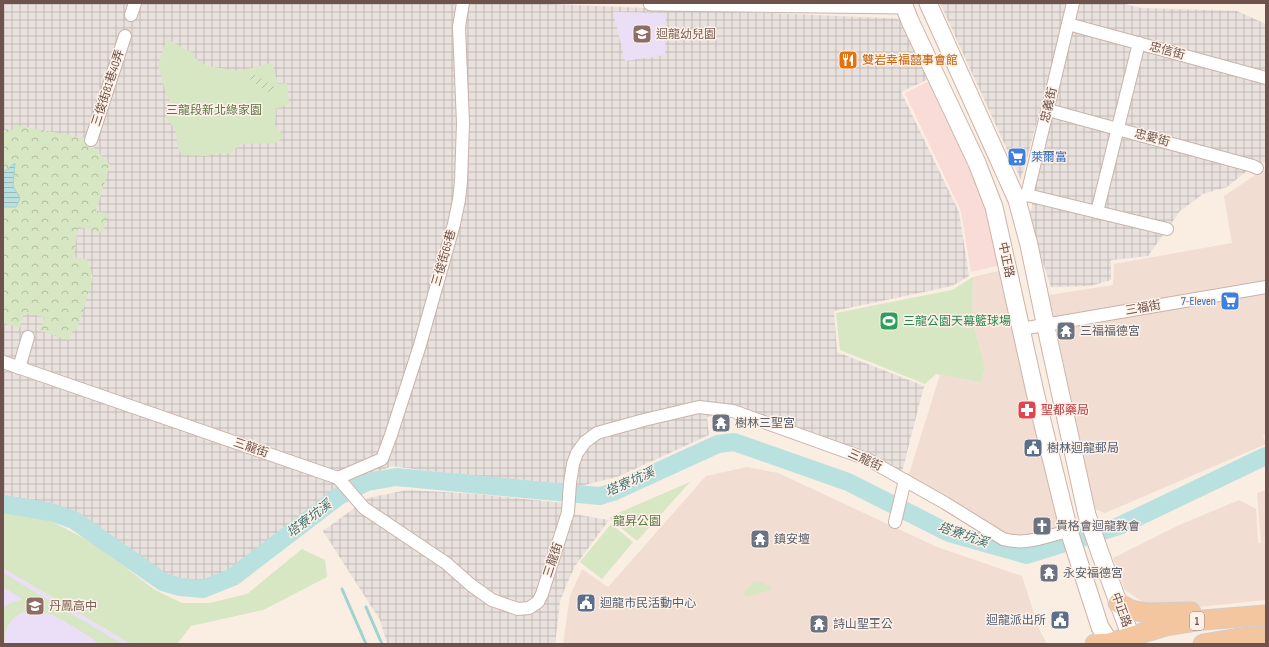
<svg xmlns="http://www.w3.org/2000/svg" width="1269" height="647" font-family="'Sofia Sans Condensed','Noto Sans TC',sans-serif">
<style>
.residential{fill:#f1ddd2}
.commercial{fill:#f9dbd7}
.industrial{fill:url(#industrial-grid)}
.education{fill:#eadff6}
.green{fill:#d7e6c3}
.forest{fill:url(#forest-crowns)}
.garden{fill:url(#garden-furrows)}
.water{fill:url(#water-rules);stroke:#a0d2d1}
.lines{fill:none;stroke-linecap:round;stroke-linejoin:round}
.stream{stroke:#a0d2d1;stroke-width:3}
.river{stroke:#b9e1e0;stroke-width:18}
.minor-casing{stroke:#c9b3aa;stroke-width:14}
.tertiary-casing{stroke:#c9b3aa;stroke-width:17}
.secondary-casing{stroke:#ceb4ab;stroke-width:19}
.primary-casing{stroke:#d4cbc9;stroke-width:21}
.minor{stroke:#fff;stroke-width:12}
.tertiary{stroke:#fff;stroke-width:15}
.secondary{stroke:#fff;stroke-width:17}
.primary{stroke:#f3c6a0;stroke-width:19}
.labels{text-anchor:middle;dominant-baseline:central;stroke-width:3;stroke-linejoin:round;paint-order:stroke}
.shield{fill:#fdf1e8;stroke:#9a827a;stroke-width:1}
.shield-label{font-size:11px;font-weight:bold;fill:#6f524b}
.education-label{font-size:12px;fill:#785e54;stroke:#fdf1e8;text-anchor:start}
.street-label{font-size:12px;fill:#6f524b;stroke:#fdf1e8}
.food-label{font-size:12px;fill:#c56008;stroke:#fdf1e8;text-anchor:start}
.park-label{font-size:12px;fill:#5b7444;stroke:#fdf1e8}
.shop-label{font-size:12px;fill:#366cbe;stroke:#fdf1e8;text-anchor:start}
.leisure-label{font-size:12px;fill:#27864d;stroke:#fdf1e8;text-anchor:start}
.worship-label{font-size:12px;fill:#5b616d;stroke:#fdf1e8;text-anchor:start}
.health-label{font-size:12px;fill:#be3a42;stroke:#fdf1e8;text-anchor:start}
.service-label{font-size:12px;fill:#4e5e75;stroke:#fdf1e8;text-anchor:start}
.water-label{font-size:13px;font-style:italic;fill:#417373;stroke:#fdf1e8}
</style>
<defs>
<pattern id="industrial-grid" width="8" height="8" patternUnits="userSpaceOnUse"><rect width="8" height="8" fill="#e9e1dd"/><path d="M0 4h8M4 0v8" fill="none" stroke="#c1b9b5"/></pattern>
<pattern id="forest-crowns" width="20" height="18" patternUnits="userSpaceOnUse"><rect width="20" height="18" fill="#d7e6c3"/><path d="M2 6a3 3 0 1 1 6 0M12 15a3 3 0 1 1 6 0" fill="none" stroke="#b3bda0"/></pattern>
<pattern id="garden-furrows" width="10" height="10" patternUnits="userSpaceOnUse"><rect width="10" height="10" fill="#d7e6c3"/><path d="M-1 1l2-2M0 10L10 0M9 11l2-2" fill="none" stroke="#b3bda0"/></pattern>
<pattern id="water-rules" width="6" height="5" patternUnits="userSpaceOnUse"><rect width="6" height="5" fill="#b9e1e0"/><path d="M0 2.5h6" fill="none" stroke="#9bb9b8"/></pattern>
</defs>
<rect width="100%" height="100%" fill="#faede2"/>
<!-- residential -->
<g class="residential">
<path d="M1266 170V435H1263L1266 444 1105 513 1095 509 1049 295 1113 285 1114 264 1232 243 1224 196 1260 172Z"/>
<path d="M1007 269 1062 529 1017 540 1005 537 910 479 909 474 940 375 981 383 985 367 972 320 973 277Z"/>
<path d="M747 467 778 473 937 547 1022 576 1039 629 1047 644H563L570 596 582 569 608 587 706 476Z"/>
<path d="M1266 490V542L1263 543H1266V600L1178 609H1153L1125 590 1113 558 1177 526 1239 500 1256 509 1258 543H1261L1257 493Z"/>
</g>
<!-- commercial -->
<path class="commercial" d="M934 79 994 206 1005 264 971 272 961 211 905 93Z"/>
<!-- industrial -->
<g class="industrial">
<path d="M3 3H527L908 19 935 76 901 92 959 212 969 276 952 286 834 311 837 352 924 386 902 472 870 455 733 413 707 417 709 435 617 477 584 485 552 487 392 466 352 482 315 508 229 570 202 581 170 578 79 514 3 500Z"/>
<path d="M940 3H1069L1021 180Z"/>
<path d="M1077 3H1121L1141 8 1237 11 1266 24V162L1253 166 1227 187 1203 194 1180 211 1148 256 1111 260V280L1090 286 1051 287 1028 218 1032 207 1033 190Z"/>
<path d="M407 490 476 494 563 503 561 512 609 520 575 566 565 588 560 602 555 644H387L380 620 323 531 368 498Z"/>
</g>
<!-- education -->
<g class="education">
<path d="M613 12 666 13 665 55 625 61Z"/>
<path d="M3 568 131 644H3Z"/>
</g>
<!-- green -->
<g class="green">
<path d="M167 38 182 48 194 53V57L207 66 239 71 272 63 278 84 287 83 289 104 276 109 275 125 284 136 277 143 242 144 230 153H217L207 156 182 155 178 149 175 129 166 118 171 103 166 94 158 65Z"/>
<path d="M973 277 972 320 985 367 981 383 936 374 925 384 840 350 836 313 952 290Z"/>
<path d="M690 482 637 541 609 518 616 514Z"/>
<path d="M3 510 39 515 95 544 155 590 182 603H210L247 594 302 549 325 560 327 577 263 610 191 626 177 644H131L3 568Z"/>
<path d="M611 524 633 542 602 579 580 562Z"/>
<path d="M3 573 122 644C115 644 106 646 100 644 97 643 93 639 90 637 69 625 38 599 15 617 7 623 4 634 5 644H3V608L8 604 23 599 3 587Z"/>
<path d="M754 581H757L771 586 770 590 746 597 744 593Z"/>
</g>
<!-- forest -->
<path class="forest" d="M15 125 85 138 110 165 96 211 109 214 102 233 78 227 74 257 87 259 93 277 77 331 73 330 69 340 40 331 44 317 24 313 20 328 3 323V129L14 130Z"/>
<!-- garden -->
<path class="garden" d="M254 74 276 88 272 94 250 80Z"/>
<!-- water -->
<path class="water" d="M15 163 13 186 20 198 16 207H3V173Z"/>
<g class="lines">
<!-- stream -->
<g class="stream">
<path d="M342 589 366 644"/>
<path d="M366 607 382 644"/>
</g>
<!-- river -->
<path class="river" d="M3 504 51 512 74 520 163 582 180 587 203 589 233 577 339 496 367 482 396 477 600 496 613 492 718 444 734 442 848 482 949 533 1027 555 1119 526 1266 456"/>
<!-- minor casing -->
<g class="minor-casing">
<g id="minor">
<path d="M131 15 135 3"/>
<path d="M1068 24 1266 78"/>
<path d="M1048 110 1253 166 1257 168"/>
<path d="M91 140 125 36"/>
<path d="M1027 195 1167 229"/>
<path d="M1017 200 1027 195 1073 3"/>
<path d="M1097 212 1139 43"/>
<path d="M1021 329 1266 287"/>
<path d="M3 362 338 478 364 508 446 563 471 585 492 600 518 609 529 608 538 602 542 594 568 512 570 483 573 464 577 453 585 442 597 433 644 420 699 407 733 411 867 459 945 503 1003 539C1027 546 1045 536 1069 531"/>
<path d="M19 368 28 337"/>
<path d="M338 478 382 459 391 435 420 345 454 224 459 200 461 182 463 123 459 27 463 3"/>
<path d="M895 522 905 480"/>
</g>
</g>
<!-- tertiary casing -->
<g class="tertiary-casing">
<path id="tertiary" d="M651 3 904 6"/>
</g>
<!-- secondary casing -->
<g class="secondary-casing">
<g id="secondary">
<path d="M903 3 910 21 977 163 994 207 1035 392 1069 531 1100 627 1111 644"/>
<path d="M928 3 1017 200 1029 245 1047 332 1087 515 1100 553 1131 637V644"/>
</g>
</g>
<!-- primary casing -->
<g class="primary-casing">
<g id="primary">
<path d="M1118 603 1131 610 1147 613 1191 612"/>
<path d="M1095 644 1109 643 1166 626 1203 620 1266 615"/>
<path d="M1203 644 1239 638 1266 636"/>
</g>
</g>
<!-- minor -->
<use href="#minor" class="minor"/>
<!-- tertiary -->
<use href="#tertiary" class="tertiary"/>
<!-- secondary -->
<use href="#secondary" class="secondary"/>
<!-- primary -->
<use href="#primary" class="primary"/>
</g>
<!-- icons -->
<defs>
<g id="school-square" transform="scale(1)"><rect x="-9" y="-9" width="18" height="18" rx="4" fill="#8d6e63" stroke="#fdf1e8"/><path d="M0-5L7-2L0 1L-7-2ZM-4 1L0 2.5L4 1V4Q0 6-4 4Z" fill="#fff"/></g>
<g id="restaurant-square" transform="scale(1)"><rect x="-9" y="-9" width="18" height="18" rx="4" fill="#e8710a" stroke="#fdf1e8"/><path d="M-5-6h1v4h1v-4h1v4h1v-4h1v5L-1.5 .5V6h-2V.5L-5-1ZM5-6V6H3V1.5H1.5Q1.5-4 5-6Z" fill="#fff"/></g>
<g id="supermarket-square" transform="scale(1)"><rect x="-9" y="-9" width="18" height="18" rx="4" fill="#3f7fe0" stroke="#fdf1e8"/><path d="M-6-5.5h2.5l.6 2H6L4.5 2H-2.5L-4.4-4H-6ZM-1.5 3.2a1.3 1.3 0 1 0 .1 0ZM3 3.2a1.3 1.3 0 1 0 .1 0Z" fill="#fff"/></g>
<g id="stadium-square" transform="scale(1)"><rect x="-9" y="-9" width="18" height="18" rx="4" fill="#2e9e5b" stroke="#fdf1e8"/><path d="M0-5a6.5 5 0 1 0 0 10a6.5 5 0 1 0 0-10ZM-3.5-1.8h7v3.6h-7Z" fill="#fff"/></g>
<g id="temple-square" transform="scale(1)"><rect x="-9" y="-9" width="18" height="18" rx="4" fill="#6b7280" stroke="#fdf1e8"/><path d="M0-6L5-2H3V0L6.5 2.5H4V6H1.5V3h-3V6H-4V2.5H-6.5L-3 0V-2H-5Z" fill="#fff"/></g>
<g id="pharmacy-square" transform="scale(1)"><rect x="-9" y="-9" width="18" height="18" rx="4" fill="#e0444e" stroke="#fdf1e8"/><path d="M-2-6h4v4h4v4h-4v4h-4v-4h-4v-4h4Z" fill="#fff"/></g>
<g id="civic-square" transform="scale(1)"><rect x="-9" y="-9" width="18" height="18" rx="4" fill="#5c6f8a" stroke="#fdf1e8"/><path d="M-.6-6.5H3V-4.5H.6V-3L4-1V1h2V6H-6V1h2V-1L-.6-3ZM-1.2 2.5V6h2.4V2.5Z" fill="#fff"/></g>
<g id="church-square" transform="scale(1)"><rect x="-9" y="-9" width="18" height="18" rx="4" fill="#6b7280" stroke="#fdf1e8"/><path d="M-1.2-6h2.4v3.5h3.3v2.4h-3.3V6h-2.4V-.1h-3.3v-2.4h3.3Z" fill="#fff"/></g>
</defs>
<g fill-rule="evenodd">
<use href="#school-square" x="642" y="34"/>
<use href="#restaurant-square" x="848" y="60"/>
<use href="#supermarket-square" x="1017" y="157"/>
<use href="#supermarket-square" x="1230" y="301"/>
<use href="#stadium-square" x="889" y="321"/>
<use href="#temple-square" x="1066" y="331"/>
<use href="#pharmacy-square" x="1027" y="410"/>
<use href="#temple-square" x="721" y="423"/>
<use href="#civic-square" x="1033" y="448"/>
<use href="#church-square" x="1042" y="526"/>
<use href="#temple-square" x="760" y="539"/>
<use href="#temple-square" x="1049" y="573"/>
<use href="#civic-square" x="586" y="603"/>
<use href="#school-square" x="35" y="606"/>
<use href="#civic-square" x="1060" y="620"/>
<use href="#temple-square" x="819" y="624"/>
</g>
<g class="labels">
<!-- shield labels -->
<rect class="shield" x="1190" y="612" width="14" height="18" rx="3"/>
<g class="shield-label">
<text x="1197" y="621">1</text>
</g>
<!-- education labels -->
<g class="education-label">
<text x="656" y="34">迴龍幼兒園</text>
<text x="49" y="606">丹鳳高中</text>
</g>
<!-- street labels -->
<g class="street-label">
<text transform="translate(1167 51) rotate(15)">忠信街</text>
<text transform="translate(108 88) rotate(-72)">三俊街81巷40弄</text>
<text transform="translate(1049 105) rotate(-77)">忠義街</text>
<text transform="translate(1152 138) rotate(15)">忠愛街</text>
<text transform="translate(444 258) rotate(-74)">三俊街65巷</text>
<text transform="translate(1006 260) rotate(78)">中正路</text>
<text transform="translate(1143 308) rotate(-10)">三福街</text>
<text transform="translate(251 448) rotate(19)">三龍街</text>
<text transform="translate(865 460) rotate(24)">三龍街</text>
<text transform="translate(553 560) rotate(-72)">三龍街</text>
<text transform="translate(1121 610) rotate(70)">中正路</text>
</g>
<!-- food labels -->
<g class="food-label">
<text x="862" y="60">雙岩幸福囍事會館</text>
</g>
<!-- park labels -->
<g class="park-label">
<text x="214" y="110">三龍段新北綠家園</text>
<text x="637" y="521">龍昇公園</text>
</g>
<!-- shop labels -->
<g class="shop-label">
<text x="1031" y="157">萊爾富</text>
<text x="1216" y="301" text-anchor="end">7-Eleven</text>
</g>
<!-- leisure labels -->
<g class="leisure-label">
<text x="903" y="321">三龍公園天幕籃球場</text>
</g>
<!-- worship labels -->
<g class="worship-label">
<text x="1080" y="331">三福福德宮</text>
<text x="735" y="423">樹林三聖宮</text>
<text x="1056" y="526">貴格會迴龍教會</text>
<text x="774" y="539">鎮安壇</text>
<text x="1063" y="573">永安福德宮</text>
<text x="833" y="624">詩山聖王公</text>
</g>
<!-- health labels -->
<g class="health-label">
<text x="1041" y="410">聖都藥局</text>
</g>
<!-- service labels -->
<g class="service-label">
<text x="1047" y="448">樹林迴龍郵局</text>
<text x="600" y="603">迴龍市民活動中心</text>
<text x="1046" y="620" text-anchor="end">迴龍派出所</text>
</g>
<!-- water labels -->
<g class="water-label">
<text transform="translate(630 482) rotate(-24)">塔寮坑溪</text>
<text transform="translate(309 519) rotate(-37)">塔寮坑溪</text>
<text transform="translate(963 535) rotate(19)">塔寮坑溪</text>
</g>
</g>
<!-- border -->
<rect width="1269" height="647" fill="none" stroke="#6f524b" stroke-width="8"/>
</svg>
